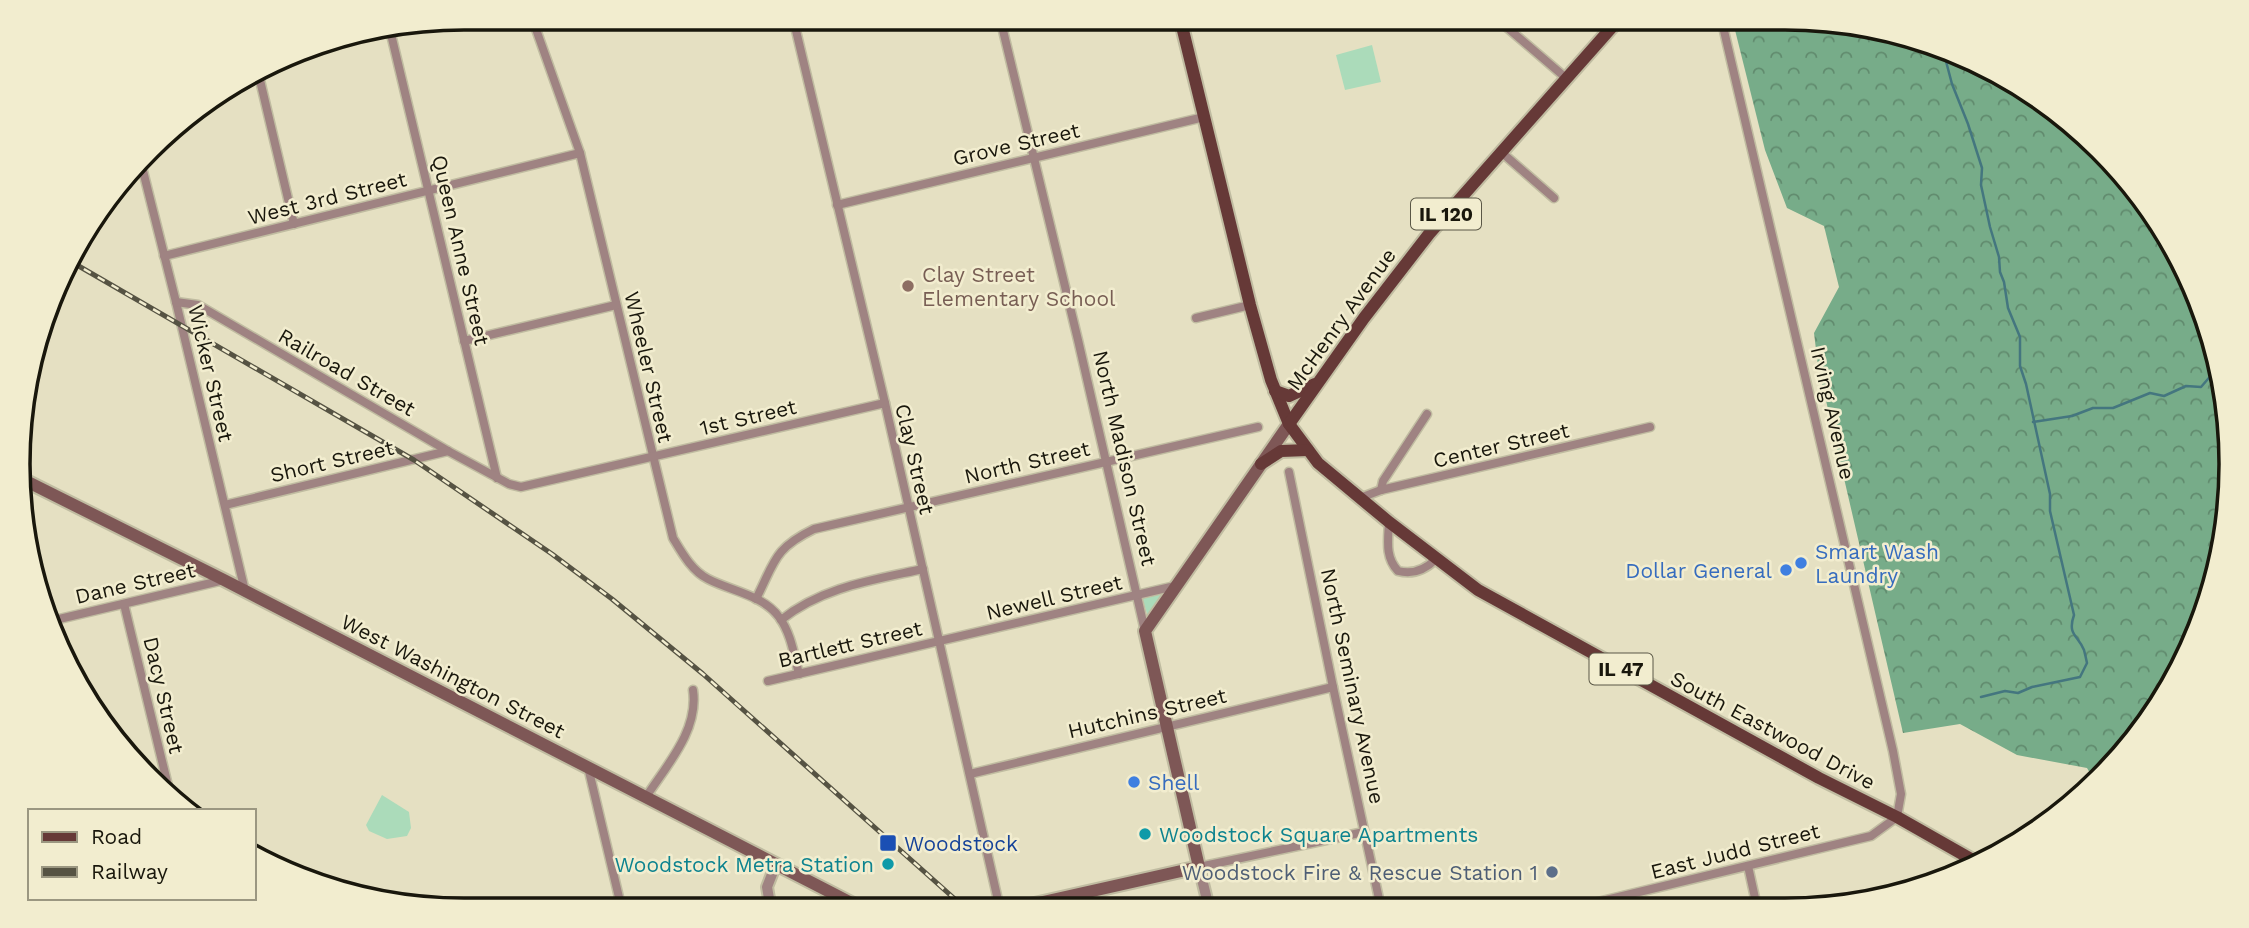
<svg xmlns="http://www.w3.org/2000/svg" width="2249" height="928" font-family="'Work Sans',sans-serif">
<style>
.forest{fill:url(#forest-crowns)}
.green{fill:#abdbba}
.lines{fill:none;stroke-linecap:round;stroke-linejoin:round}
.stream{stroke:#44767f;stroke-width:2.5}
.minor-casing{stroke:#c0bca1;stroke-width:11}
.tertiary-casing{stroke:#c0bca1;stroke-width:14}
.secondary-casing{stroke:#c0bca1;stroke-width:16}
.primary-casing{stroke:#c0bca1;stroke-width:16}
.minor{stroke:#9f8382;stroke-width:8}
.tertiary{stroke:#9f8382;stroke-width:10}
.secondary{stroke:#7e5756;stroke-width:12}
.primary{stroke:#663937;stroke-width:12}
.rail-casing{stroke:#565343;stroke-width:5}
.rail{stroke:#f2edcf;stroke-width:2.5;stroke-dasharray:8;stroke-linecap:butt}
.education-dot{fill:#8d6e63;stroke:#f2edcf;stroke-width:2.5}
.shop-dot{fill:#3f7fe0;stroke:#f2edcf;stroke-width:2.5}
.culture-dot{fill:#0f9aa8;stroke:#f2edcf;stroke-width:2.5}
.transit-dot{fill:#1a4fb4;stroke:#f2edcf;stroke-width:2.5}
.service-dot{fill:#5c6f8a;stroke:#f2edcf;stroke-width:2.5}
.labels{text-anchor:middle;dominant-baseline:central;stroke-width:5;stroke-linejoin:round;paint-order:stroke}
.shield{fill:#f2edcf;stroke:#5a5746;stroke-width:2}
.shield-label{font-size:19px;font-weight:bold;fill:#19170c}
.street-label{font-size:21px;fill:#19170c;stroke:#f2edcf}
.education-label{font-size:21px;fill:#785e54;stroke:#f2edcf;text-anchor:start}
.shop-label{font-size:21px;fill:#366cbe;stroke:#f2edcf;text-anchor:start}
.culture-label{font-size:21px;fill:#0d838f;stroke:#f2edcf;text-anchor:start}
.transit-label{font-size:21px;fill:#164399;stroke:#f2edcf;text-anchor:start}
.service-label{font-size:21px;fill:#4e5e75;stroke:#f2edcf;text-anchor:end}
.rim{fill:none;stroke:#19170c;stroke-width:3.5}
</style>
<defs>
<pattern id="forest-crowns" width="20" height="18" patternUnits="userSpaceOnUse" patternTransform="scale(1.75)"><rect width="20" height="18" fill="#77ac89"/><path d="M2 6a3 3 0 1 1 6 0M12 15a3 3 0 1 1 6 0" fill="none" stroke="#618b6e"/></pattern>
</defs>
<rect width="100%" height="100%" fill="#e5e0c2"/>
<!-- forest -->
<path class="forest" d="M1732 18H1785L1928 41 2079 128 2185 266 2231 434 2208 607 2156 712 2095 782 2087 768 2017 755 1960 724 1903 733 1818 366 1814 333 1839 287 1824 226 1787 208 1765 150Z"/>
<!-- green -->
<g class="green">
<path d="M1372 45 1381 82 1345 90 1336 55Z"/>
<path d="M1164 592 1148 617 1142 597Z"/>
<path d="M382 795 409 812 411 828 407 836 387 839 369 831 366 825Z"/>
</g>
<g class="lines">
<!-- stream -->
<g class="stream">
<path d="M1943 50 1952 84 1968 124 1982 168 1981 185 1990 227 1999 257 2000 272 2004 282 2008 308 2020 337V366L2026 384 2050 494V511L2074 615C2067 635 2078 635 2084 650 2085 654 2086 658 2087 663L2080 677 2032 687 2018 693 2005 691 1981 697"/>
<path d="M2033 422 2072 416 2093 408H2113L2150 393 2164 396 2186 386 2201 387 2214 372"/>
</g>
<!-- minor casing -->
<g class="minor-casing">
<g id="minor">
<path d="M532 18 580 153 673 538C682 553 692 571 708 579 731 591 763 595 779 617 791 633 794 655 799 674"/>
<path d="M793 18 885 403 1000 909"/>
<path d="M1000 18 1078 340 1145 631"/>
<path d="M1496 18 1566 78"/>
<path d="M1182 24 1207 18"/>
<path d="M390 30 497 478"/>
<path d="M259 76 294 224"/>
<path d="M1500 151 1554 198"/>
<path d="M141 163 176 302 245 591"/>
<path d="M837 205 1204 117"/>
<path d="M164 256 580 153"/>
<path d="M176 302 198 305 448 451 509 484 521 487 885 403"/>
<path d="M1196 318 1250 305"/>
<path d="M464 341 616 305"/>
<path d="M1289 472 1333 687 1381 908"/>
<path d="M1381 490 1383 481 1427 414"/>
<path d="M1360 498 1381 490 1650 427"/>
<path d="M225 505 448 451"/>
<path d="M1389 522C1388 541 1385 557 1398 571 1413 575 1425 570 1436 559"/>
<path d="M756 599C775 562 773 549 814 529L1258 427"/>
<path d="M124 604 170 794"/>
<path d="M55 620 224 580"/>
<path d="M781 620C822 587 873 580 923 569"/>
<path d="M768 681 1175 586"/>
<path d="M588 767 622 910"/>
<path d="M970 774 1333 687"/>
<path d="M646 797C667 765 699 730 693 690"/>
<path d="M1748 866 1757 907"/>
<path d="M1199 867 1364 832"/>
<path d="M1955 877 1965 856"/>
<path d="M1577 907 1871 836 1897 817 1901 794 1893 751 1721 18"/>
</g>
</g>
<!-- tertiary casing -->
<g class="tertiary-casing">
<g id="tertiary">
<path d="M1199 867 1209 908"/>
<path d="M771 910 767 887 776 864"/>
</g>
</g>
<!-- secondary casing -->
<g class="secondary-casing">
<g id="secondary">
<path d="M24 480 224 580 863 909"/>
<path d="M1012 909 1199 867 1145 631 1289 424"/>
</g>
</g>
<!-- primary casing -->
<g class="primary-casing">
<g id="primary">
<path d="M1180 18 1250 305 1271 380 1289 424 1318 463 1389 522 1478 590 1819 778 1897 817 1978 863"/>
<path d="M1275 391 1289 396 1315 384"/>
<path d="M1289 424 1364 318 1429 234 1620 18"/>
<path d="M1261 464 1281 451 1308 450"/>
</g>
</g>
<!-- minor -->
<use href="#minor" class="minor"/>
<!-- tertiary -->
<use href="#tertiary" class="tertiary"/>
<!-- secondary -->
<use href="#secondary" class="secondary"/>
<!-- primary -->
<use href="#primary" class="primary"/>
<!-- rail casing -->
<g class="rail-casing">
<path id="rail" d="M70 261 414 460 552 554 612 599 703 674 966 909"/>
</g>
<!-- rail -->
<use href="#rail" class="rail"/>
</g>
<!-- markers -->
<circle class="education-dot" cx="908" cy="286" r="7"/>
<g class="shop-dot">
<circle cx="1801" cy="563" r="7"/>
<circle cx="1786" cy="570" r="7"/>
<circle cx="1134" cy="782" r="7"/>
</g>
<g class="culture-dot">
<circle cx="1145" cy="834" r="7"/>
<circle cx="888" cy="864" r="7"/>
</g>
<rect class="transit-dot" x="879" y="834" width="18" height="18" rx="3.5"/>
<circle class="service-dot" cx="1552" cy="872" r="7"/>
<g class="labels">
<!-- shield labels -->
<g class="shield">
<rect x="1411" y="198.5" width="70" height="31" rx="5"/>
<rect x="1589.5" y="653.5" width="63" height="31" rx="5"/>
</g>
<g class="shield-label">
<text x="1446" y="214">IL 120</text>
<text x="1621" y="669">IL 47</text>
</g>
<!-- street labels -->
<g class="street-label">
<text transform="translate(1016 144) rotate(-13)">Grove Street</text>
<text transform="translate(327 198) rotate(-14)">West 3rd Street</text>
<text transform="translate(461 250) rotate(77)">Queen Anne Street</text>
<text transform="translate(1341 319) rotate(-54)">McHenry Avenue</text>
<text transform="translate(649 367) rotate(77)">Wheeler Street</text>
<text transform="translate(347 372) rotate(30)">Railroad Street</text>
<text transform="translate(211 373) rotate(77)">Wicker Street</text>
<text transform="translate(1833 413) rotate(77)">Irving Avenue</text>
<text transform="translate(748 417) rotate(-13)">1st Street</text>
<text transform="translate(1501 445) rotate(-13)">Center Street</text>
<text transform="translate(1125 458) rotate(77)">North Madison Street</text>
<text transform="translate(915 459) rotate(77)">Clay Street</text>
<text transform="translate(332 461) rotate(-13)">Short Street</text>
<text transform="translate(1027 462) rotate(-13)">North Street</text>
<text transform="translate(135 583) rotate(-13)">Dane Street</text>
<text transform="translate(1054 597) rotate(-13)">Newell Street</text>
<text transform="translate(850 644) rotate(-13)">Bartlett Street</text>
<text transform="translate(453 676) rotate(27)">West Washington Street</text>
<text transform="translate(1353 686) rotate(78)">North Seminary Avenue</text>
<text transform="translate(164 695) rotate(77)">Dacy Street</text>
<text transform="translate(1147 713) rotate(-13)">Hutchins Street</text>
<text transform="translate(1773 730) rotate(28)">South Eastwood Drive</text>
<text transform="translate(1735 851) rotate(-14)">East Judd Street</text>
</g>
<!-- education labels -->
<g class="education-label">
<text x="922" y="274">Clay Street<tspan x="922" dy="24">Elementary School</tspan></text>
</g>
<!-- shop labels -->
<g class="shop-label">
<text x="1815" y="551">Smart Wash<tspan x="1815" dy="24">Laundry</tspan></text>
<text x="1772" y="570" text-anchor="end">Dollar General</text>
<text x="1148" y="782">Shell</text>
</g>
<!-- culture labels -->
<g class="culture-label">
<text x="1159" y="834">Woodstock Square Apartments</text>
<text x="874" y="864" text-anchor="end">Woodstock Metra Station</text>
</g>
<!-- transit labels -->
<g class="transit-label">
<text x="904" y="843">Woodstock</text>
</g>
<!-- service labels -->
<g class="service-label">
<text x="1538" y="872">Woodstock Fire &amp; Rescue Station 1</text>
</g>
</g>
<!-- crop -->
<path d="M0 0H2249V928H0ZM464 30H1785A434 434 0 0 1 2219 464V464A434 434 0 0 1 1785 898H464A434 434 0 0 1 30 464V464A434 434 0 0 1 464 30Z" fill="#f2edcf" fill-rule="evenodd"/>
<path class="rim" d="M464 30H1785A434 434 0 0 1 2219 464V464A434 434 0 0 1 1785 898H464A434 434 0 0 1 30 464V464A434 434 0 0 1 464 30Z"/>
<!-- legend -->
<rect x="28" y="809" width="228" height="91" fill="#f2edcf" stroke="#9b9781" stroke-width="2"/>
<rect x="42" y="832" width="35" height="10" fill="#663937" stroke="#9b9781" stroke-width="2"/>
<text x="91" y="844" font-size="21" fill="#19170c">Road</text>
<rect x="42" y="867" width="35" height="10" fill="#565343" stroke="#9b9781" stroke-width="2"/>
<text x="91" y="879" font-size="21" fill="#19170c">Railway</text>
</svg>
